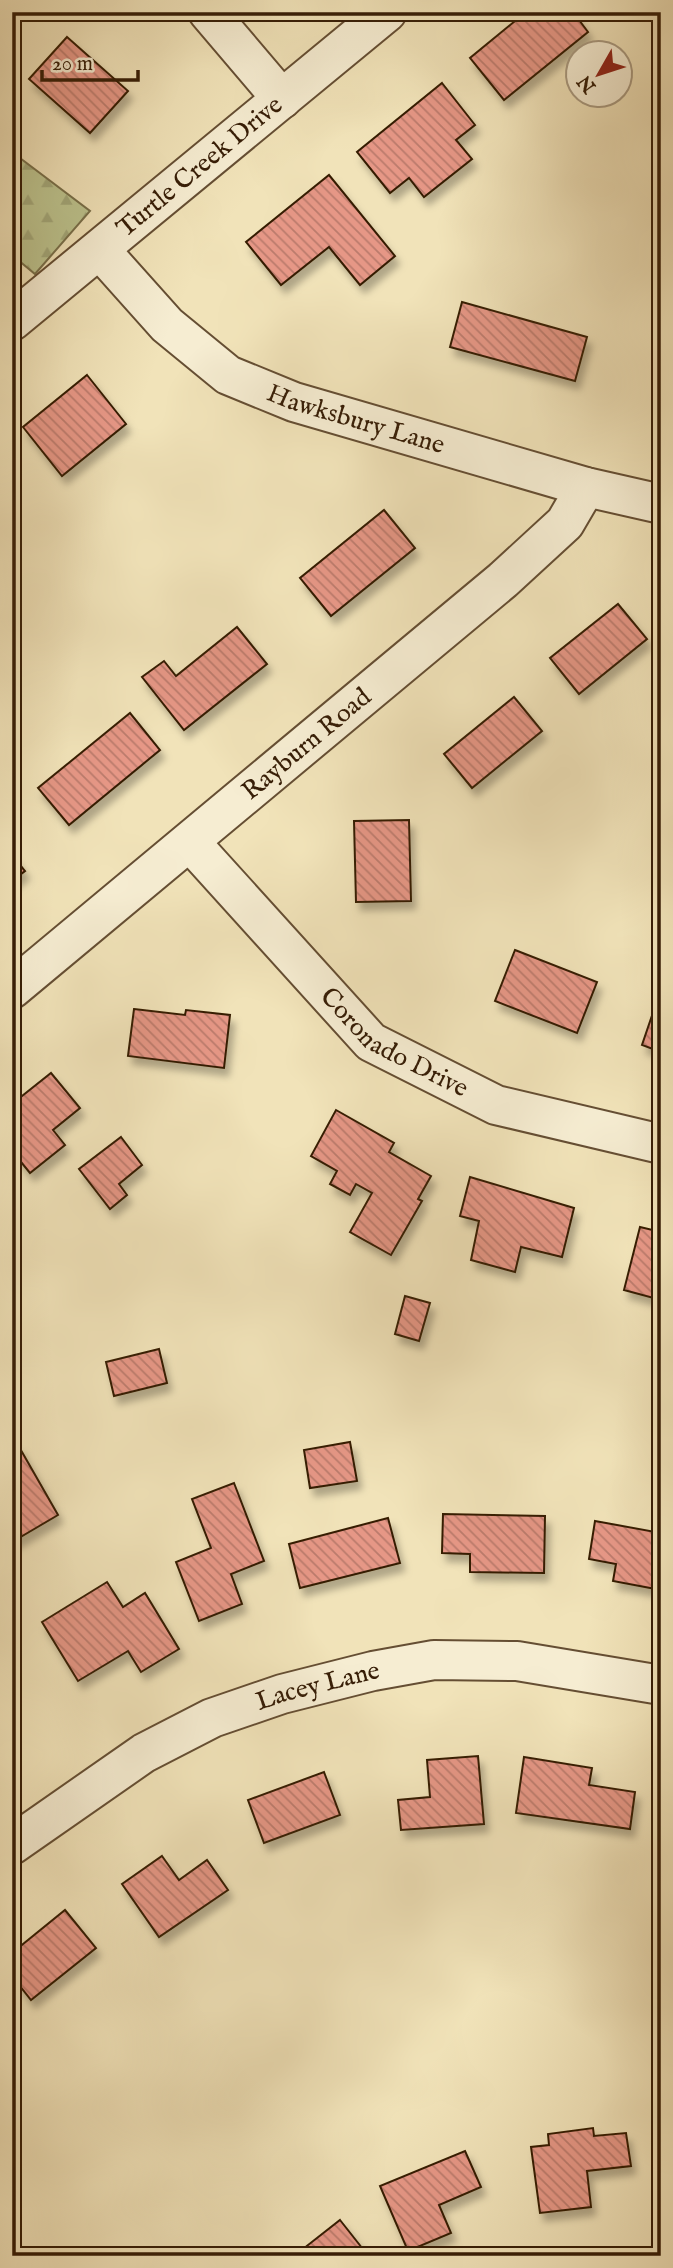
<svg xmlns="http://www.w3.org/2000/svg" width="673" height="2268" font-family="'IM FELL English',serif">
<style>
.forest{fill:url(#forest-firs);stroke:#79704a;stroke-width:2}
.building{fill:url(#building-back-hatch);stroke:#361d06;stroke-width:2;filter:url(#shadow)}
.lines{fill:none;stroke-linecap:round;stroke-linejoin:round}
.minor-casing{stroke:#654e33;stroke-width:42}
.minor{stroke:#f6edd2;stroke-width:38}
.labels{text-anchor:middle;dominant-baseline:central;stroke-width:5;stroke-linejoin:round;paint-order:stroke}
.street-label{font-size:26px;fill:#361d06;stroke:#f6edd2}
</style>
<defs>
<pattern id="forest-firs" width="22" height="20" patternUnits="userSpaceOnUse" patternTransform="scale(1.75)"><rect width="22" height="20" fill="#bcc38e"/><path d="M5 1l3.5 6h-7zM16 11l3.5 6h-7z" fill="#a2a779"/></pattern>
<pattern id="building-back-hatch" width="6" height="6" patternUnits="userSpaceOnUse" patternTransform="scale(1.75)"><rect width="6" height="6" fill="#e69786"/><path d="M-1 5l2 2M0 0l6 6M5-1l2 2" fill="none" stroke="#bb7b6c"/></pattern>
<filter id="shadow"><feDropShadow dx="4.5" dy="8" stdDeviation="3.5" flood-color="#0004"/></filter>
</defs>
<rect width="100%" height="100%" fill="#f1e3b9"/>
<filter id="stains"><feTurbulence type="fractalNoise" baseFrequency=".00286" numOctaves="4"/><feColorMatrix values="0 0 0 0 .2 0 0 0 0 .09 0 0 0 0 .02 0 0 0 .5 -.17"/></filter>
<radialGradient id="worn" r=".72"><stop offset=".6" stop-color="#630" stop-opacity="0"/><stop offset="1" stop-color="#630" stop-opacity=".3"/></radialGradient>
<!-- forest -->
<path class="forest" d="M12 152 90 211 35 274 12 255Z"/>
<!-- building -->
<g class="building">
<path d="M526 12H573L588 32 504 100 470 58Z"/>
<path d="M67 37 128 91 90 133 29 79Z"/>
<path d="M442 83 475 125 456 140 472 159 424 197 409 178 390 193 357 152Z"/>
<path d="M329 175 395 256 360 285 329 247 281 285 246 242Z"/>
<path d="M462 302 587 337 575 381 450 347Z"/>
<path d="M87 375 126 424 62 476 23 427Z"/>
<path d="M384 510 415 548 331 616 300 578Z"/>
<path d="M618 604 647 639 579 694 550 658Z"/>
<path d="M237 627 267 664 184 730 142 677 164 661 176 676Z"/>
<path d="M514 697 542 731 472 788 444 754Z"/>
<path d="M130 713 160 750 69 825 38 788Z"/>
<path d="M409 820 411 901 356 902 354 821Z"/>
<path d="M12 855 25 871 12 881Z"/>
<path d="M515 950 597 982 577 1033 495 1001Z"/>
<path d="M660 992H661V1052L642 1045Z"/>
<path d="M134 1009 185 1015 186 1010 230 1015 224 1068 128 1056Z"/>
<path d="M51 1073 80 1108 53 1130 65 1145 30 1173 12 1151V1104Z"/>
<path d="M336 1110 394 1143 389 1152 431 1176 418 1199 422 1201 391 1255 350 1232 372 1193 356 1184 350 1195 330 1184 337 1171 311 1156Z"/>
<path d="M121 1137 142 1165 119 1184 127 1195 110 1209 79 1169Z"/>
<path d="M470 1177 574 1208 562 1257 521 1247 515 1272 471 1260 479 1221 460 1216Z"/>
<path d="M640 1227 661 1232V1300L624 1290Z"/>
<path d="M405 1296 430 1303 419 1341 395 1334Z"/>
<path d="M159 1349 167 1383 114 1396 106 1362Z"/>
<path d="M350 1442 357 1481 310 1488 304 1450Z"/>
<path d="M18 1445 58 1515 12 1542V1448Z"/>
<path d="M234 1483 264 1561 231 1574 242 1604 199 1621 176 1562 211 1548 192 1499Z"/>
<path d="M443 1514 545 1516 544 1573 470 1572V1554L442 1553Z"/>
<path d="M388 1518 400 1563 300 1588 289 1544Z"/>
<path d="M595 1521 661 1533V1590L613 1581 616 1564 589 1559Z"/>
<path d="M107 1582 123 1607 145 1593 179 1649 141 1672 128 1651 78 1681 42 1622Z"/>
<path d="M478 1756 484 1824 401 1830 398 1800 430 1797 427 1760Z"/>
<path d="M524 1757 592 1768 589 1785 635 1792 630 1829 516 1813Z"/>
<path d="M324 1772 340 1815 264 1843 248 1800Z"/>
<path d="M162 1856 179 1880 207 1860 228 1890 159 1937 122 1884Z"/>
<path d="M65 1910 96 1948 31 2000 12 1976V1953Z"/>
<path d="M593 2128 594 2136 626 2133 631 2166 587 2171 591 2207 540 2213 531 2147 549 2145 548 2134Z"/>
<path d="M465 2151 481 2187 439 2205 451 2233 408 2251 380 2186Z"/>
<path d="M340 2220 366 2253 294 2256Z"/>
</g>
<g class="lines">
<!-- minor casing -->
<g class="minor-casing">
<g id="minor">
<path d="M208 12 282 99"/>
<path id="s1" d="M100 250 167 325 228 375 294 402 586 487 661 504"/>
<path id="s2" d="M12 321 387 12"/>
<path id="s3" d="M190 842 371 1042 496 1105 661 1144"/>
<path id="s4" d="M12 989 503 580 565 523 586 487"/>
<path id="s5" d="M12 1845 144 1753 212 1718 282 1694 373 1671 434 1660 517 1661 661 1685"/>
</g>
</g>
<!-- minor -->
<use href="#minor" class="minor"/>
</g>
<g class="labels">
<!-- street labels -->
<g class="street-label">
<text stroke="none"><textPath href="#s2" startOffset="243">Turtle Creek Drive</textPath></text>
<text stroke="none"><textPath href="#s1" startOffset="315">Hawksbury Lane</textPath></text>
<text stroke="none"><textPath href="#s4" startOffset="383">Rayburn Road</textPath></text>
<text stroke="none"><textPath href="#s3" startOffset="289">Coronado Drive</textPath></text>
<text stroke="none"><textPath href="#s5" startOffset="348">Lacey Lane</textPath></text>
</g>
</g>
<!-- margin -->
<rect width="673" height="2268" fill="none" stroke="#f1e3b9" stroke-width="42"/>
<rect x="14" y="14" width="645" height="2240" fill="none" stroke="#361d06" stroke-width="3.5"/>
<rect x="21" y="21" width="631" height="2226" fill="none" stroke="#361d06" stroke-width="2"/>
<!-- north arrow -->
<g transform="translate(599 74) rotate(231)"><circle r="33" fill="#f6edd2" stroke="#a99a80" stroke-width="2"/>
<path d="M0-5L12 26L0 18L-12 26Z" fill="#8f2418"/>
<text y="-10" font-size="19" font-weight="bold" text-anchor="middle" fill="#361d06">N</text>
</g>
<!-- scale -->
<path d="M42 70v10h96v-10" fill="none" stroke="#361d06" stroke-width="3.5"/>
<text x="52" y="70" font-size="21" fill="#361d06" stroke="#f6edd2" stroke-width="5" paint-order="stroke">20 m</text>
<rect width="100%" height="100%" filter="url(#stains)"/>
<rect width="100%" height="100%" fill="url(#worn)"/>
</svg>
